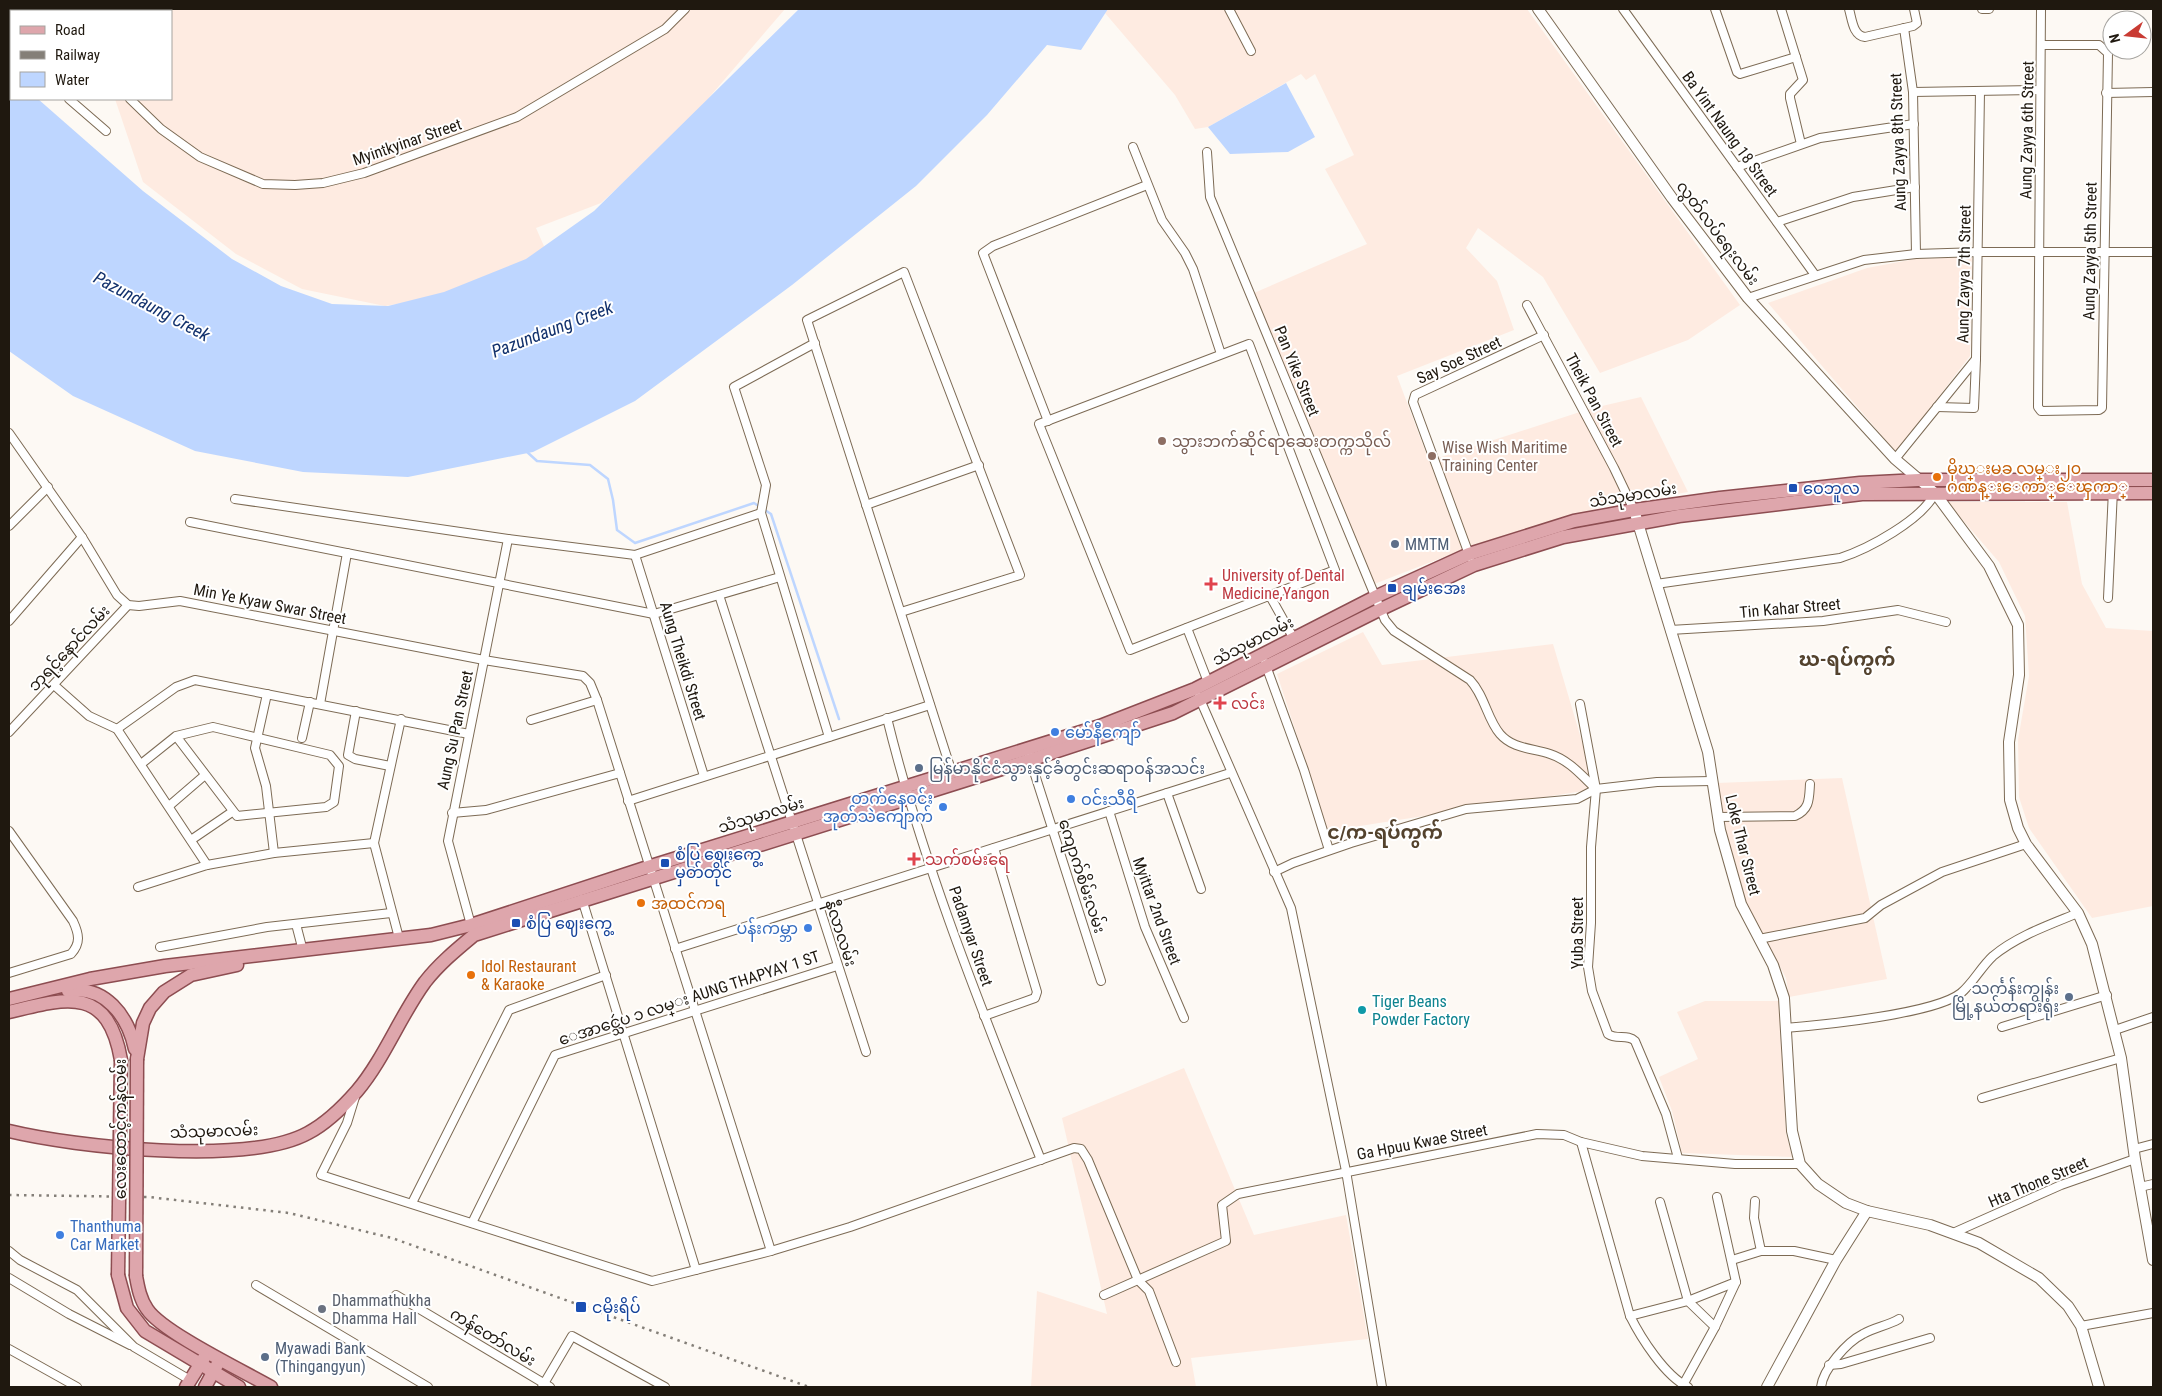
<svg xmlns="http://www.w3.org/2000/svg" width="2162" height="1396" font-family="'Roboto Condensed','Noto Sans Myanmar',sans-serif">
<style>
.industrial{fill:#feebe1}
.water{fill:#bed6ff}
.lines{fill:none;stroke-linecap:round;stroke-linejoin:round}
.stream{stroke:#bed6ff;stroke-width:2.5}
.minor-casing{stroke:#7d6b55;stroke-width:10}
.tertiary-casing{stroke:#7d6b55;stroke-width:12}
.primary-casing{stroke:#8d4d51;stroke-width:15}
.minor{stroke:#fff;stroke-width:8}
.tertiary{stroke:#fff;stroke-width:10}
.primary{stroke:#dea6ac;stroke-width:12}
.rail{stroke:#847f78;stroke-width:2.5;stroke-dasharray:2.5 5;stroke-linecap:butt}
.primary-bridge-casing{stroke:#8d4d51;stroke-width:15;stroke-linecap:butt}
.primary-bridge{stroke:#dea6ac;stroke-width:12}
.education-dot{fill:#8d6e63;stroke:#fff;stroke-width:2}
.food-dot{fill:#e8710a;stroke:#fff;stroke-width:2}
.transit-dot{fill:#1a4fb4;stroke:#fff;stroke-width:2}
.service-dot{fill:#5c6f8a;stroke:#fff;stroke-width:2}
.health-dot{fill:#e0444e;stroke:#fff;stroke-width:2}
.shop-dot{fill:#3f7fe0;stroke:#fff;stroke-width:2}
.culture-dot{fill:#0f9aa8;stroke:#fff;stroke-width:2}
.worship-dot{fill:#6b7280;stroke:#fff;stroke-width:2}
.labels{text-anchor:middle;dominant-baseline:central;stroke-width:4;stroke-linejoin:round;paint-order:stroke}
.street-label{font-size:16px;fill:#1f180f;stroke:#fff}
.education-label{font-size:16px;fill:#785e54;stroke:#fff;text-anchor:start}
.food-label{font-size:16px;fill:#c56008;stroke:#fff;text-anchor:start}
.transit-label{font-size:16px;fill:#164399;stroke:#fff;text-anchor:start}
.service-label{font-size:16px;fill:#4e5e75;stroke:#fff;text-anchor:start}
.health-label{font-size:16px;fill:#be3a42;stroke:#fff;text-anchor:start}
.shop-label{font-size:16px;fill:#366cbe;stroke:#fff;text-anchor:start}
.culture-label{font-size:16px;fill:#0d838f;stroke:#fff;text-anchor:start}
.worship-label{font-size:16px;fill:#5b616d;stroke:#fff;text-anchor:start}
.water-label{font-size:18px;font-style:italic;fill:#13326d;stroke:#fff}
.quarter-label{font-size:19px;font-weight:bold;fill:#54432e;stroke:#fff}
</style>
<rect width="100%" height="100%" fill="#fdf9f4"/>
<!-- industrial -->
<g class="industrial">
<path d="M84 9H785L682 129 601 203 536 228 547 253 460 293 385 306 302 289 236 254 143 182 115 99H171V11H85Z"/>
<path d="M1108 9H1527L1740 305 1688 340 1600 373 1543 277 1478 228 1466 248 1497 281 1514 330 1397 376 1429 461 1589 409 1641 397 1688 492 1606 506 1462 550 1369 586 1247 296 1367 244 1325 169 1354 155 1315 74 1306 80 1301 74 1208 127 1195 129 1175 95 1105 13Z"/>
<path d="M1972 257 1970 356 1896 452 1768 303 1867 268 1915 259Z"/>
<path d="M1947 502H2067L2082 584 2106 628 2153 631V906L2092 918 2029 828 2019 797 2018 740 2029 676 2025 616 1999 562Z"/>
<path d="M1363 632 1382 665 1553 644 1596 789 1328 831 1277 674Z"/>
<path d="M1842 778 1887 979 1789 997 1786 978 1745 900 1725 829 1717 783Z"/>
<path d="M1705 1001H1779L1786 1133 1792 1157 1682 1153 1672 1111 1659 1077 1698 1059 1677 1012Z"/>
<path d="M1184 1068 1254 1235 1346 1215 1368 1339 1191 1358 1196 1387H1031L1037 1291 1107 1314 1062 1118Z"/>
</g>
<!-- water -->
<g class="water">
<path d="M799 9H1108L1081 50 1047 45 987 115 916 186 792 285 635 401 533 452 408 477 303 472 195 451 73 396 9 351V73L11 75V99H38L143 191 232 259 281 286 332 304 388 306 444 292 526 259 594 211Z"/>
<path d="M1286 83 1315 137 1288 152 1230 154 1208 127Z"/>
</g>
<g class="lines">
<!-- stream -->
<path class="stream" d="M526 451 537 461 590 465 608 479 613 500 617 530 635 543 754 503 771 514 839 719"/>
<!-- minor casing -->
<g class="minor-casing">
<g id="minor">
<path d="M103 9V11"/>
<path d="M1229 9 1251 51"/>
<path d="M1623 9 1815 275"/>
<path d="M1715 9 1737 72 1740 74 1796 57"/>
<path d="M1781 9 1803 80 1790 94V98L1801 144"/>
<path d="M1849 9C1852 19 1853 36 1865 37L1913 26 1917 23 1914 9"/>
<path d="M1982 9H1989"/>
<path d="M2041 9 2038 407 2041 411 2099 410 2102 408 2108 53 2099 45H2041"/>
<path d="M1904 28 1913 92 1916 254"/>
<path d="M9 47 11 49"/>
<path d="M1913 92 2040 90"/>
<path d="M2106 93 2153 92"/>
<path d="M69 99 106 131"/>
<path d="M130 99 161 129 200 157 263 184 295 185 323 183 364 173 517 117 665 29 685 9"/>
<path d="M1133 147 1162 220 1185 253 1193 269 1221 354"/>
<path d="M1207 152 1210 197 1385 620 1394 631 1470 680C1485 696 1487 719 1500 734 1513 749 1532 748 1550 754 1569 760 1582 776 1596 789"/>
<path d="M1737 167 1820 138 1914 124"/>
<path d="M1777 222 1853 197 1915 187"/>
<path d="M1748 298 1864 260 1916 254 1979 252H2153"/>
<path d="M1527 305 1614 468 1634 510"/>
<path d="M815 343 734 387 766 485 761 513 829 737"/>
<path d="M1249 344 1335 570 1130 650 1039 424Z"/>
<path d="M1937 407 1974 408 1976 359"/>
<path d="M1048 421 983 253 993 246 1147 185"/>
<path d="M9 433 82 537 117 595 128 605 139 606 180 601 484 660 583 676 590 683 597 700 771 1251"/>
<path d="M1895 459 1976 359 1980 91"/>
<path d="M235 499 508 539 635 555 761 513"/>
<path d="M866 505 979 465"/>
<path d="M190 522 654 614 780 577"/>
<path d="M9 526 48 487"/>
<path d="M635 555 704 776"/>
<path d="M1470 557 1413 402 1415 395 1544 335"/>
<path d="M1656 584 1840 558C1868 549 1922 520 1935 493"/>
<path d="M719 595 866 1052"/>
<path d="M1270 596 1294 639"/>
<path d="M2108 598 2113 490"/>
<path d="M901 612 1020 575 904 272 807 320C855 471 903 622 952 773"/>
<path d="M9 621 82 537"/>
<path d="M1187 628 1208 682"/>
<path d="M1670 630 1823 621 1898 610 1946 622"/>
<path d="M1265 663 1304 770 1329 850"/>
<path d="M54 685 89 716 117 729 207 865"/>
<path d="M267 694 255 748 266 786 274 853"/>
<path d="M1199 697 1291 908 1346 1171 1382 1387"/>
<path d="M320 704 347 553"/>
<path d="M1580 704 1596 789 1591 847V923L1588 967 1592 991 1608 1034C1616 1040 1628 1034 1635 1041L1666 1114 1678 1158"/>
<path d="M356 711 348 755 355 759 390 766"/>
<path d="M887 718C924 869 984 1015 1041 1160"/>
<path d="M531 720 597 700"/>
<path d="M117 729 176 687 195 680 469 734"/>
<path d="M9 732 128 605"/>
<path d="M302 738 310 702"/>
<path d="M1029 756 1101 981"/>
<path d="M141 764 176 736 213 727 330 755 339 766 334 802 326 807 237 816 176 736"/>
<path d="M1167 793 1201 889"/>
<path d="M628 801 930 705"/>
<path d="M169 806 205 775"/>
<path d="M1109 811 1145 927 1184 1018"/>
<path d="M452 813 486 810 620 773"/>
<path d="M1718 817 1795 816C1810 809 1809 799 1810 784"/>
<path d="M9 831 73 921C79 934 81 943 71 954L9 973"/>
<path d="M191 840 232 812"/>
<path d="M1274 872 1293 863 1351 843 1466 809 1577 799 1596 789 1657 782 1712 781"/>
<path d="M138 887 207 865 274 853 374 843"/>
<path d="M582 899 696 1270"/>
<path d="M296 924 303 951"/>
<path d="M471 925 448 841 508 539"/>
<path d="M399 938 374 843 401 719"/>
<path d="M1759 939 1865 918 1881 905 1942 872 2026 844"/>
<path d="M160 947 267 927 391 913"/>
<path d="M675 949 1230 773"/>
<path d="M984 1016 1035 998 1037 992 994 848"/>
<path d="M2002 1027 2107 995"/>
<path d="M1785 1028C1822 1025 1935 1014 1961 993 1973 983 1981 967 1993 956 2017 936 2049 925 2078 913"/>
<path d="M2115 1030 2153 1017"/>
<path d="M355 1097 347 1123 321 1175 652 1281 771 1251 850 1227 1074 1148 1081 1149 1088 1160 1138 1280 1149 1291 1176 1362"/>
<path d="M1982 1098 2121 1058"/>
<path d="M1581 1142 1630 1316C1641 1338 1665 1376 1688 1387"/>
<path d="M2134 1149 2153 1144"/>
<path d="M2140 1187 2153 1184"/>
<path d="M1755 1201 1754 1218 1761 1251"/>
<path d="M1660 1202 1688 1301 1715 1327"/>
<path d="M412 1203 509 1010 606 975"/>
<path d="M472 1223 555 1055 837 966"/>
<path d="M1953 1233 2061 1185 2135 1159"/>
<path d="M9 1251 20 1260 77 1290 134 1347 190 1380"/>
<path d="M1732 1260 1761 1251H1794L1836 1260"/>
<path d="M9 1278 69 1314 130 1345"/>
<path d="M256 1285 428 1387"/>
<path d="M396 1295 550 1387"/>
<path d="M1104 1295 1226 1241 1222 1205 1238 1194 1537 1134 1564 1135 1581 1142 1642 1156 1735 1164H1800"/>
<path d="M1630 1316 1688 1301 1736 1282"/>
<path d="M2081 1326 2153 1313"/>
<path d="M9 1349 77 1387"/>
<path d="M1829 1365 1841 1364 1930 1338"/>
<path d="M1683 1385 1715 1327 1736 1282 1717 1197"/>
<path d="M542 1387 572 1336 665 1387"/>
<path d="M1821 1387C1823 1369 1847 1342 1863 1334 1875 1327 1887 1326 1899 1319"/>
</g>
</g>
<!-- tertiary casing -->
<g class="tertiary-casing">
<g id="tertiary">
<path d="M1538 9 1672 198 1748 298 1895 459 1935 493 1989 566 2018 625 2019 675 2009 742 2010 800 2018 828 2026 844 2078 913 2092 944 2121 1058 2135 1159 2153 1260"/>
<path d="M1634 510 1708 752 1720 830 1741 904 1773 965 1784 998 1792 1131 1800 1164 1818 1184 1846 1203 1867 1211 1930 1225 1979 1243 2039 1278 2068 1306 2081 1326 2099 1387"/>
<path d="M1767 1387 1836 1260 1867 1211"/>
</g>
</g>
<!-- primary casing -->
<g class="primary-casing">
<g id="primary">
<path d="M68 991C105 985 128 1016 135 1049"/>
<path d="M9 999 90 979 165 966 431 935 471 925 648 867 1100 726 1195 689 1375 597 1469 554 1574 521 1634 510 1720 498 1860 483 1919 480H2153"/>
<path d="M9 1012C66 998 108 985 121 1060"/>
<path d="M137 1059 143 1023 150 1008 164 992 191 975 237 965"/>
<path d="M9 1131C75 1147 248 1166 308 1133 327 1123 343 1107 357 1091 384 1059 400 1016 425 982 439 964 456 950 474 935L1030 760 1173 713 1379 610 1474 565 1563 537 1679 516 1862 494 2153 493"/>
<path d="M118 1275 127 1308 145 1331 239 1387"/>
<path d="M136 1276C138 1287 140 1299 147 1309 162 1332 243 1371 271 1387"/>
<path d="M186 1387 204 1358"/>
<path d="M205 1387 217 1365"/>
</g>
</g>
<!-- minor -->
<use href="#minor" class="minor"/>
<!-- tertiary -->
<use href="#tertiary" class="tertiary"/>
<!-- primary -->
<use href="#primary" class="primary"/>
<!-- rail -->
<path class="rail" d="M9 1195 149 1197 289 1213 392 1238 809 1387"/>
<!-- primary-bridge casing -->
<g class="primary-bridge-casing">
<g id="primary-bridge">
<path d="M118 1275 121 1060"/>
<path d="M136 1276 137 1059"/>
</g>
</g>
<!-- primary-bridge -->
<use href="#primary-bridge" class="primary-bridge"/>
</g>
<!-- markers -->
<g class="education-dot">
<circle cx="1162" cy="441" r="5"/>
<circle cx="1432" cy="456" r="5"/>
</g>
<g class="food-dot">
<circle cx="1937" cy="477" r="5"/>
<circle cx="641" cy="903" r="5"/>
<circle cx="471" cy="975" r="5"/>
</g>
<g class="transit-dot">
<rect x="1788" y="483" width="10" height="10" rx="2.5"/>
<rect x="1387" y="583" width="10" height="10" rx="2.5"/>
<rect x="660" y="858" width="10" height="10" rx="2.5"/>
<rect x="511" y="918" width="10" height="10" rx="2.5"/>
<rect x="575" y="1301" width="12" height="12" rx="2.5"/>
</g>
<g class="service-dot">
<circle cx="1395" cy="544" r="5"/>
<circle cx="919" cy="768" r="5"/>
<circle cx="2069" cy="997" r="5"/>
<circle cx="265" cy="1357" r="5"/>
</g>
<g class="health-dot">
<path d="M1208.5 576.5h5v5h5v5h-5v5h-5v-5h-5v-5h5z"/>
<path d="M1217.5 695.5h5v5h5v5h-5v5h-5v-5h-5v-5h5z"/>
<path d="M911.5 851.5h5v5h5v5h-5v5h-5v-5h-5v-5h5z"/>
</g>
<g class="shop-dot">
<circle cx="1055" cy="732" r="5"/>
<circle cx="1071" cy="799" r="5"/>
<circle cx="943" cy="807" r="5"/>
<circle cx="808" cy="928" r="5"/>
<circle cx="60" cy="1235" r="5"/>
</g>
<circle class="culture-dot" cx="1362" cy="1010" r="5"/>
<circle class="worship-dot" cx="322" cy="1309" r="5"/>
<g class="labels">
<!-- street labels -->
<g class="street-label">
<text transform="translate(2027 130) rotate(-89)">Aung Zayya 6th Street</text>
<text transform="translate(1730 134) rotate(54)">Ba Yint Naung 18 Street</text>
<text transform="translate(407 142) rotate(-19)">Myintkyinar Street</text>
<text transform="translate(1898 142) rotate(-92)">Aung Zayya 8th Street</text>
<text transform="translate(1718 233) rotate(53)">လွတ်လပ်ရေးလမ်း</text>
<text transform="translate(2090 251) rotate(-89)">Aung Zayya 5th Street</text>
<text transform="translate(1964 274) rotate(-89)">Aung Zayya 7th Street</text>
<text transform="translate(1459 360) rotate(-25)">Say Soe Street</text>
<text transform="translate(1297 371) rotate(68)">Pan Yike Street</text>
<text transform="translate(1594 400) rotate(62)">Theik Pan Street</text>
<text transform="translate(1633 495) rotate(-9)">သံသုမာလမ်း</text>
<text transform="translate(270 604) rotate(11)">Min Ye Kyaw Swar Street</text>
<text transform="translate(1790 608) rotate(-5)">Tin Kahar Street</text>
<text transform="translate(1253 641) rotate(-27)">သံသုမာလမ်း</text>
<text transform="translate(69 648) rotate(-47)">ဘုရင့်နောင်လမ်း</text>
<text transform="translate(683 661) rotate(73)">Aung Theikdi Street</text>
<text transform="translate(455 730) rotate(-78)">Aung Su Pan Street</text>
<text transform="translate(761 815) rotate(-17)">သံသုမာလမ်း</text>
<text transform="translate(1743 845) rotate(76)">Loke Thar Street</text>
<text transform="translate(1082 876) rotate(72)">ကျောက်စိမ်းလမ်း</text>
<text transform="translate(1157 911) rotate(70)">Myittar 2nd Street</text>
<text transform="translate(841 933) rotate(72)">နီလာလမ်း</text>
<text transform="translate(1577 933) rotate(-90)">Yuba Street</text>
<text transform="translate(971 936) rotate(71)">Padamyar Street</text>
<text transform="translate(689 998) rotate(-18)">ေအာင္သေဴပ ၁ လမ္း AUNG THAPYAY 1 ST</text>
<text transform="translate(120 1129) rotate(-90)">လေးထောင့်ကန်လမ်း</text>
<text transform="translate(214 1131) rotate(-2)">သံသုမာလမ်း</text>
<text transform="translate(1422 1142) rotate(-11)">Ga Hpuu Kwae Street</text>
<text transform="translate(2038 1182) rotate(-23)">Hta Thone Street</text>
<text transform="translate(493 1337) rotate(31)">ကန်တော်လမ်း</text>
</g>
<!-- education labels -->
<g class="education-label">
<text x="1172" y="441">သွားဘက်‌ဆိုင်ရာဆေးတက္ကသိုလ်</text>
<text x="1442" y="447">Wise Wish Maritime<tspan x="1442" dy="18">Training Center</tspan></text>
</g>
<!-- food labels -->
<g class="food-label">
<text x="1947" y="468">မိုဃ္းမခ လမ္း၂၀<tspan x="1947" dy="18">ဂဏန္းေကာ္ေၾကာ္</tspan></text>
<text x="651" y="903">အထင်ကရ</text>
<text x="481" y="966">Idol Restaurant<tspan x="481" dy="18">&amp; Karaoke</tspan></text>
</g>
<!-- transit labels -->
<g class="transit-label">
<text x="1803" y="488">ဝေဘူလ</text>
<text x="1402" y="588">ချမ်းအေး</text>
<text x="675" y="854">စံပြ ဈေးကွေ့<tspan x="675" dy="18">မှတ်တိုင်</tspan></text>
<text x="526" y="923">စံပြ ဈေးကွေ့</text>
<text x="592" y="1307">ငမိုးရိပ်</text>
</g>
<!-- service labels -->
<g class="service-label">
<text x="1405" y="544">MMTM</text>
<text x="929" y="768">မြန်မာနိုင်ငံသွားနှင့်ခံတွင်းဆရာဝန်အသင်း</text>
<text x="2059" y="988" text-anchor="end">သင်္ကန်းကျွန်း<tspan x="2059" dy="18">မြို့နယ်တရားရုံး</tspan></text>
<text x="275" y="1348">Myawadi Bank<tspan x="275" dy="18">(Thingangyun)</tspan></text>
</g>
<!-- health labels -->
<g class="health-label">
<text x="1222" y="575">University of Dental<tspan x="1222" dy="18">Medicine,Yangon</tspan></text>
<text x="1231" y="703">လင်း</text>
<text x="925" y="859">သက်စမ်းရေ</text>
</g>
<!-- shop labels -->
<g class="shop-label">
<text x="1065" y="732">မော်နီကျော်</text>
<text x="933" y="798" text-anchor="end">တက်နေဝင်း<tspan x="933" dy="18">အုတ်သဲကျောက်</tspan></text>
<text x="1081" y="799">ဝင်းသီရိ</text>
<text x="798" y="928" text-anchor="end">ပန်းကမ္ဘာ</text>
<text x="70" y="1226">Thanthuma<tspan x="70" dy="18">Car Market</tspan></text>
</g>
<!-- culture labels -->
<g class="culture-label">
<text x="1372" y="1001">Tiger Beans<tspan x="1372" dy="18">Powder Factory</tspan></text>
</g>
<!-- worship labels -->
<g class="worship-label">
<text x="332" y="1300">Dhammathukha<tspan x="332" dy="18">Dhamma Hall</tspan></text>
</g>
<!-- water labels -->
<g class="water-label">
<text transform="translate(152 306) rotate(28)">Pazundaung Creek</text>
<text transform="translate(552 329) rotate(-21)">Pazundaung Creek</text>
</g>
<!-- quarter labels -->
<g class="quarter-label">
<text x="1847" y="659">ဃ-ရပ်ကွက်</text>
<text x="1385" y="832">င/က-ရပ်ကွက်</text>
</g>
</g>
<!-- border -->
<rect width="2162" height="1396" fill="none" stroke="#1f180f" stroke-width="20"/>
<!-- legend -->
<rect x="10" y="10" width="162" height="90" fill="#ffffff" stroke="#a5a39f"/>
<rect x="20" y="26" width="25" height="8" fill="#dea6ac" stroke="#a5a39f"/>
<text x="55" y="35" font-size="15" fill="#1f180f">Road</text>
<rect x="20" y="51" width="25" height="8" fill="#847f78" stroke="#a5a39f"/>
<text x="55" y="60" font-size="15" fill="#1f180f">Railway</text>
<rect x="20" y="72" width="25" height="15" fill="#bed6ff" stroke="#a5a39f"/>
<text x="55" y="85" font-size="15" fill="#1f180f">Water</text>
<!-- north arrow -->
<g transform="translate(2127 35) rotate(255)"><circle r="24" fill="#ffffff" stroke="#a5a39f"/>
<path d="M0-4L9 19L0 12L-9 19Z" fill="#c93b33"/>
<text y="-8" font-size="14" font-weight="bold" text-anchor="middle" fill="#1f180f">N</text>
</g>
</svg>
